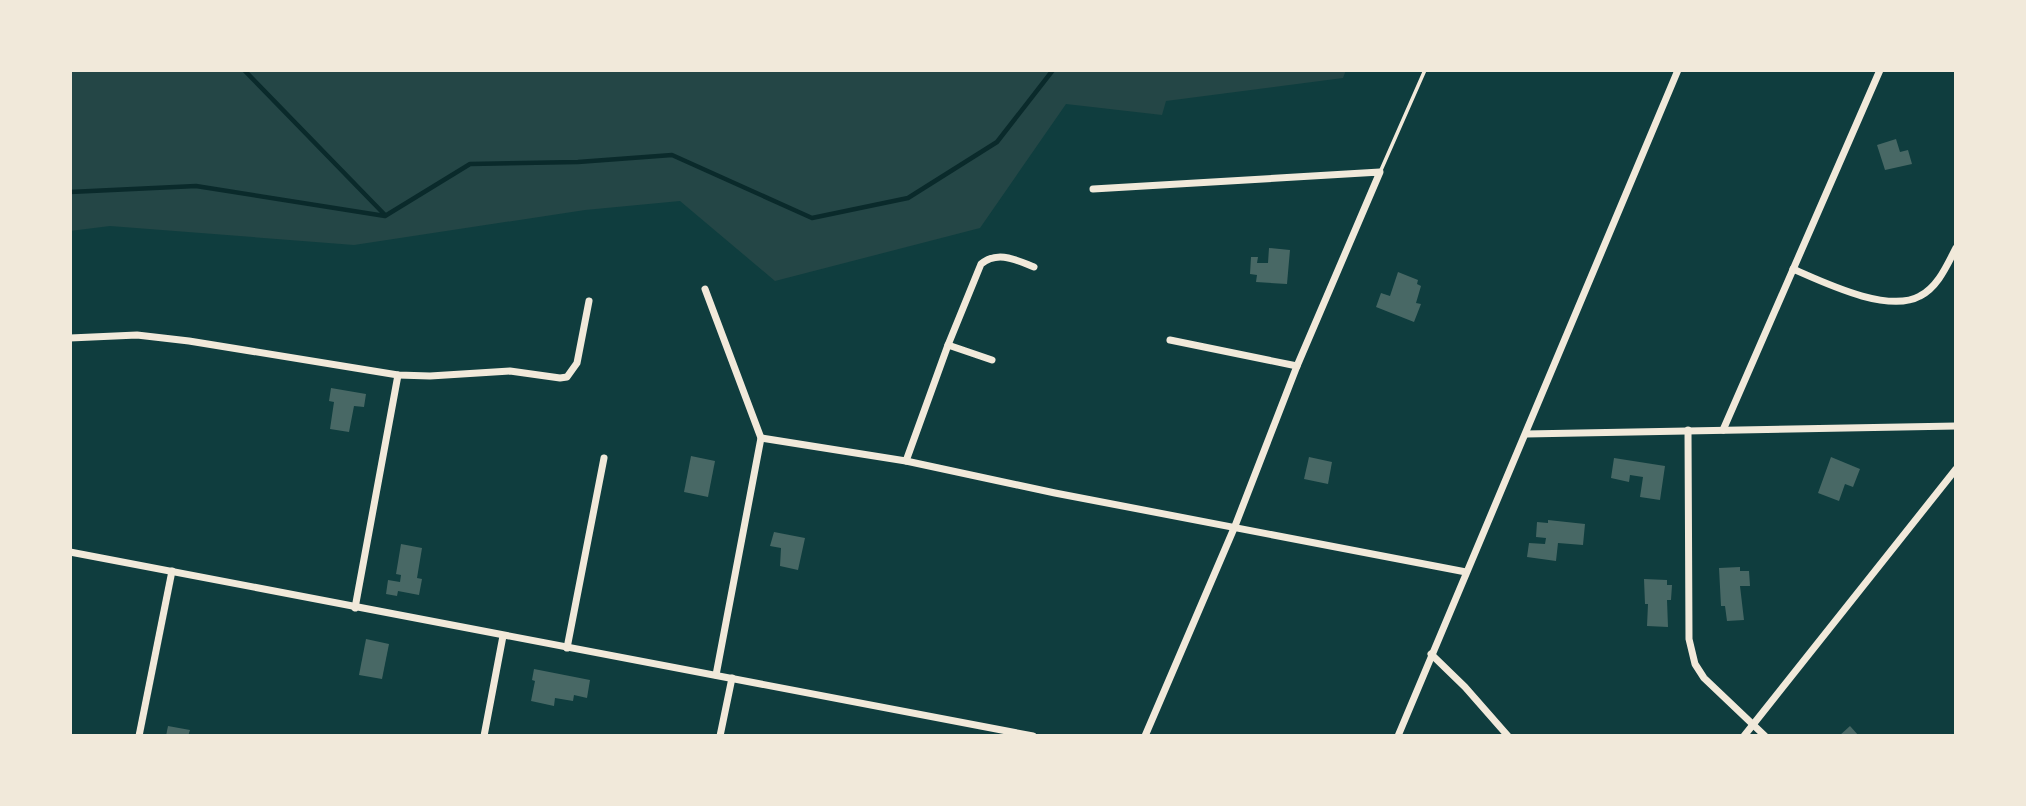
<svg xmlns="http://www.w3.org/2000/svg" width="2026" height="806" font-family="Quicksand,sans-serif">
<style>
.green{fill:#244646}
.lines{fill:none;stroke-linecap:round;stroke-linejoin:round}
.stream{stroke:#0a2a2b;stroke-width:4.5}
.building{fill:#486865}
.service{stroke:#f1e9da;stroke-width:3.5}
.minor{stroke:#f1e9da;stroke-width:7}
</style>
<rect width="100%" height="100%" fill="#0f3d3e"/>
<!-- green -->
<path class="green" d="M70 70H1346L1343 78 1166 101 1162 115 1066 104 980 228 775 281 680 201 585 210 354 245 110 226 70 231Z"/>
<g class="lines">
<!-- stream -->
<g class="stream">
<path d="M244 70 385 215"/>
<path d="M70 192 196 186 385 216 470 164 578 162 672 155 812 218 908 198 997 142 1053 70"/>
</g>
</g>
<!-- building -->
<g class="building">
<path d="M1896 139 1900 152 1908 150 1912 164 1885 170 1877 145Z"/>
<path d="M1269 248 1290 250 1287 284 1256 282 1257 275 1250 274 1251 257H1258L1257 263H1268Z"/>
<path d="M1398 272 1418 280 1417 284 1421 286 1416 303 1421 304 1414 322 1376 307 1381 293 1390 296Z"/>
<path d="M331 388 366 394 364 407 354 406 349 432 330 429 334 402 329 401Z"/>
<path d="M691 456 715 461 708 497 684 492Z"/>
<path d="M1309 457 1332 462 1328 484 1304 479Z"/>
<path d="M1831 457 1860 469 1853 487 1845 484 1839 501 1818 493Z"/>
<path d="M1614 458 1665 466 1660 500 1640 497 1643 477 1630 475 1629 482 1611 478Z"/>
<path d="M1548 520 1585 524 1583 545 1558 543 1556 561 1527 557 1529 543 1545 544 1546 538 1536 537 1537 522 1548 523Z"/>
<path d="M774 532 805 538 798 570 780 566 781 548 770 546Z"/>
<path d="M401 544 422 548 417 578 422 579 419 595 398 591 397 596 386 594 388 580 400 582 401 575 396 574Z"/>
<path d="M1740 567V571H1749L1750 586H1740L1744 620 1727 621 1725 606H1721L1719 568Z"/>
<path d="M1644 579 1667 580V585H1672L1671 600H1667L1668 627 1647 626 1648 604H1645Z"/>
<path d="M366 639 389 644 382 679 359 675Z"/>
<path d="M534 669 590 680 587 698 574 695 573 701 555 698 554 706 531 701 535 681 532 680Z"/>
<path d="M168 726 190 730 188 736H166Z"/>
<path d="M1850 726 1859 736H1839Z"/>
</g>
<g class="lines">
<!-- service -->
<path class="service" d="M1381 170 1425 70"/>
<!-- minor -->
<g class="minor">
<path d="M1093 189 1380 172 1297 366 1235 526 1145 736"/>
<path d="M1793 269C1823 282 1888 314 1920 296 1938 287 1947 265 1956 248"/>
<path d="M705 289 761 438 716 675"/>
<path d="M70 338 137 335 189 341 398 375 430 376 510 371 560 378 567 377 577 363 589 301"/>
<path d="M1170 340 1297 366"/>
<path d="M948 345 992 360"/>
<path d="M1688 430 1689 639 1695 664 1704 678 1765 736"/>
<path d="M1723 430 1880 70"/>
<path d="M1526 434 1956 426"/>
<path d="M761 438 906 461 1055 493 1466 572"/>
<path d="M906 461 948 345 981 264C998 250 1016 260 1034 267"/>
<path d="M70 552 1033 736"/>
<path d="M355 608 398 375"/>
<path d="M567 648 604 458"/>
<path d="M1431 654 1465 687 1508 736"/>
<path d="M139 736 172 571"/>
<path d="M484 736 503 636"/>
<path d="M720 736 732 678"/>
<path d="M1398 736 1678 70"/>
<path d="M1744 736 1956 469"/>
</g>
</g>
<!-- border -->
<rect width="2026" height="806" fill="none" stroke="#f1e9da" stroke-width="144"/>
</svg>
